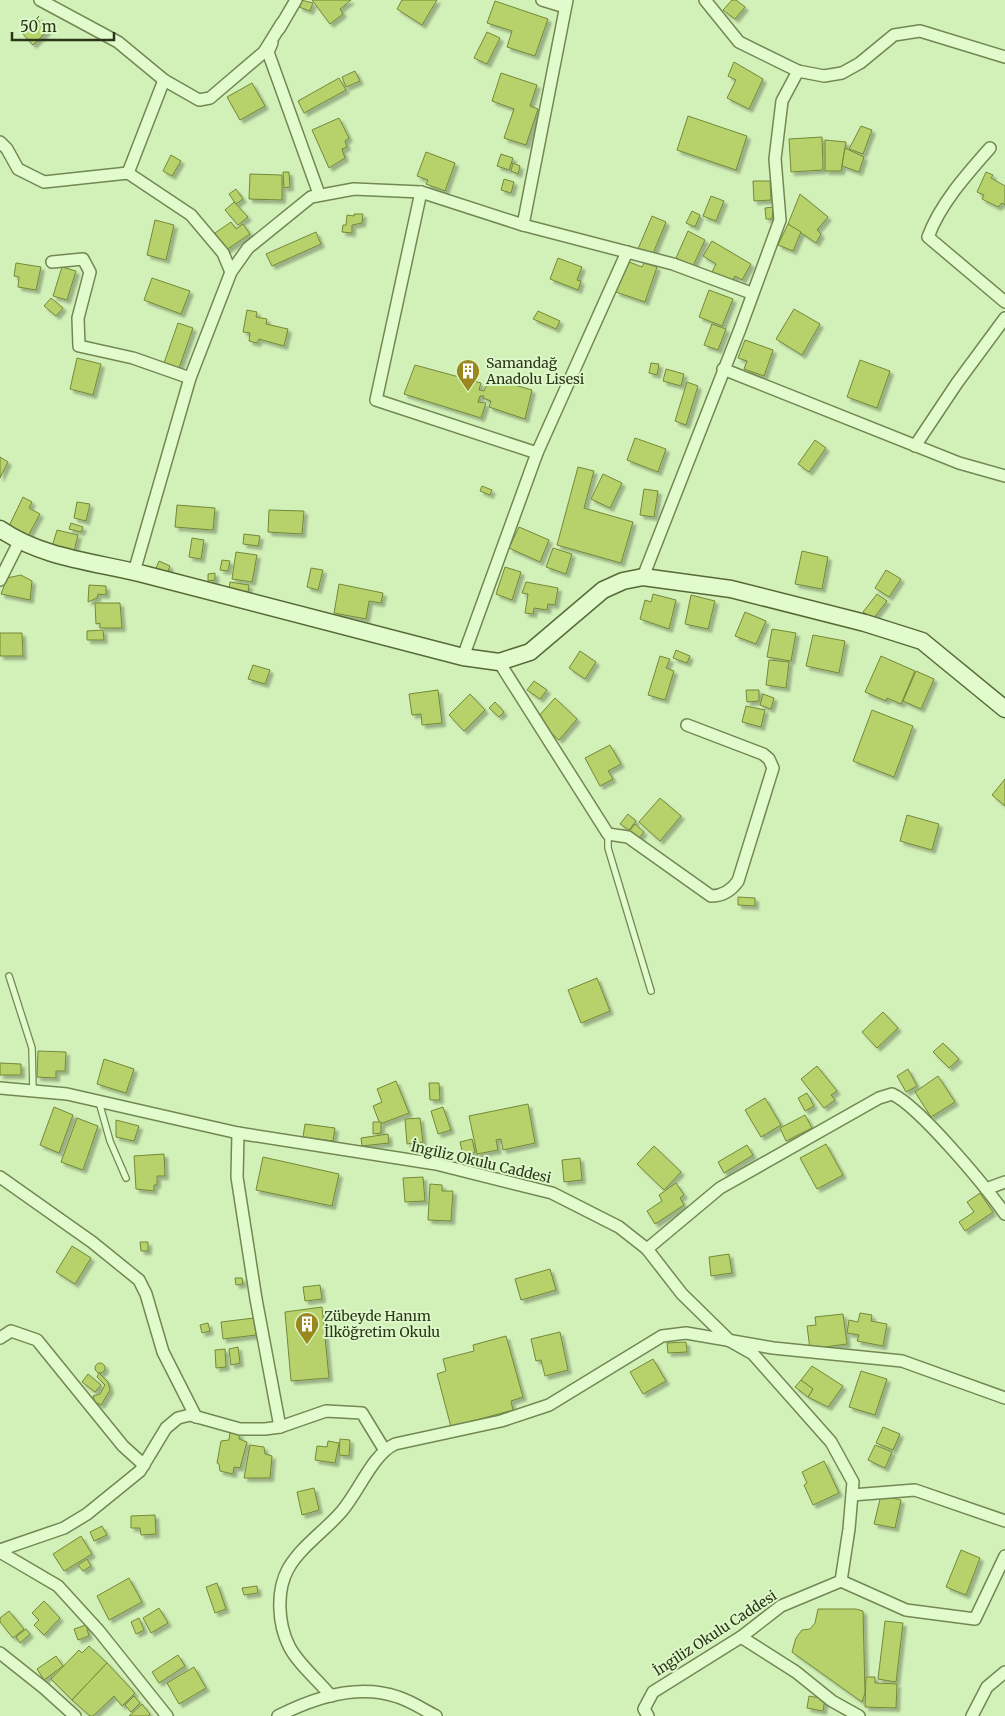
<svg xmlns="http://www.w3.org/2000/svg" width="1005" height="1716" font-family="Merriweather,serif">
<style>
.building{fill:#b7d26b;stroke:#748837;filter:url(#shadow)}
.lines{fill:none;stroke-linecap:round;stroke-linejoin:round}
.lane-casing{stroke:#738752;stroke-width:8}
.street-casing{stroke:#738752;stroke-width:14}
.secondary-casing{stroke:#576936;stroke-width:19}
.lane{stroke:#e1fbcc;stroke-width:5.5}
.street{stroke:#e1fbcc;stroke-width:11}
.secondary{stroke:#e1fbcc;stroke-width:16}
.labels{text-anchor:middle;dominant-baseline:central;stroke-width:4;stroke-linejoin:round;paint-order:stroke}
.poi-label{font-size:14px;fill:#2c3519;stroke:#ddf8c8;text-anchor:start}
.street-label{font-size:14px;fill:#2c3519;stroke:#ddf8c8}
</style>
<defs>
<filter id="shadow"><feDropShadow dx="3.5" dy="3.5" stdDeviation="1" flood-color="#0004"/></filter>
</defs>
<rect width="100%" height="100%" fill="#d2f1b8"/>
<!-- building -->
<g class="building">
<path d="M301 0 313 3 310 11 299 7Z"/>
<path d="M312 0H351L340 9 343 14 330 24Z"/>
<path d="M402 0H437L422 25 397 9Z"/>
<path d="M732 0H736L745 7 735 19 723 10Z"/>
<path d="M495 1 548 19 535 56 507 47 512 31 487 23Z"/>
<path d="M39 16 37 19 48 30 33 45 22 33Z"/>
<path d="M487 32 500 38 487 64 474 58Z"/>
<path d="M734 62 763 79 749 109 727 98 736 80 728 76Z"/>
<path d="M355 71 360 81 346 87 342 77Z"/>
<path d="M501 73 537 85 530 106 538 109 526 145 504 138 514 109 492 101Z"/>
<path d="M339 78 346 90 304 113 298 101Z"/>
<path d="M252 83 265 106 240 120 227 97Z"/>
<path d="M688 116 747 136 736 170 677 150Z"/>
<path d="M339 118 349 138 345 141 347 147 342 149 345 158 329 168 312 130Z"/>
<path d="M861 126 872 130 863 154 849 149Z"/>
<path d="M822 137 823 170 791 172 789 139Z"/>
<path d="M825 140 846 142 841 171H825Z"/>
<path d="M845 148 864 157 859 172 842 166Z"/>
<path d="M426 152 455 163 445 191 426 184 428 180 417 176Z"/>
<path d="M501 154 513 158 509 170 497 166Z"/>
<path d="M171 155 181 161 172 176 163 171Z"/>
<path d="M513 163 520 166 518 174 511 171Z"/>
<path d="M283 172H289L290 187 284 188Z"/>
<path d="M986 172 993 175 991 178 1005 186V205L1002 203 998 207 982 199 984 195 977 192Z"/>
<path d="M250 174 282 175V200L249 199Z"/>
<path d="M504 179 514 182 511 193 501 190Z"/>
<path d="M753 181H770L771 200 754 201Z"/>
<path d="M236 189 243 199 236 204 229 194Z"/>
<path d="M800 194 828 217 817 230 821 234 816 243 788 224Z"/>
<path d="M711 196 724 201 716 221 703 216Z"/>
<path d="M234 202 248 217 238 225 225 210Z"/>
<path d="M773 207 772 219H766L765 208Z"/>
<path d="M692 211 700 215 695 227 686 223Z"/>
<path d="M354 214H363L362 223 352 225V233L342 232 343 225H346L347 215 354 216Z"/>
<path d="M652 216 666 222 652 256 638 249Z"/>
<path d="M155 220 174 225 166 260 147 255Z"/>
<path d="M231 222 236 229 243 224 250 234 226 250 215 233Z"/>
<path d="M788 224 801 232 793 251 778 245Z"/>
<path d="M688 231 705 240 693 266 676 258Z"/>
<path d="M316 232 321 244 272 266 266 254Z"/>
<path d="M712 241 751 264 742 280 735 276 730 285 711 274 716 264 703 256Z"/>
<path d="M558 258 582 267 577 280 581 281 578 290 550 279Z"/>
<path d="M627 261 642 267 644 263 657 267 645 302 616 292Z"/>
<path d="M16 263 41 267 36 290 18 287 19 277 14 276Z"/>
<path d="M62 267 76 271 67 300 53 296Z"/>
<path d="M152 278 190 291 181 314 144 300Z"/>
<path d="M709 290 733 299 722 326 699 317Z"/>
<path d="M51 298 63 308 56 316 44 306Z"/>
<path d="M794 309 820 324 802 355 776 339Z"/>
<path d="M247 310 257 312 256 317 267 319 266 324 288 329 284 346 259 339 257 343 249 341 250 333 243 332Z"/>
<path d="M538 311 560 321 556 329 533 319Z"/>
<path d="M178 323 193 328 179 368 164 363Z"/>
<path d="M712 324 726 329 718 350 704 345Z"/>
<path d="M745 340 773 350 764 376 744 369 747 361 738 358Z"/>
<path d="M77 358 101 364 93 395 70 389Z"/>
<path d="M860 360 890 371 877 408 847 397Z"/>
<path d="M651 363 659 364 657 375 649 373Z"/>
<path d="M415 365 481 383 479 390 484 391 490 378 532 390 525 419 489 407 491 401 483 398 484 396H480L478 402 486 403 481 418 404 394Z"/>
<path d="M666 369 684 374 681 386 663 381Z"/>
<path d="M687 382 698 386 686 425 675 421Z"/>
<path d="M635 438 666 449 658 472 627 460Z"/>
<path d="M815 440 826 448 809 472 798 464Z"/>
<path d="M0 457 8 462 0 478Z"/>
<path d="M578 467 594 471 584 508 633 522 621 563 557 545Z"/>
<path d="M603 474 622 483 610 508 591 499Z"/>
<path d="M482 486 492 490 490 495 480 491Z"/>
<path d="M644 489 658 491 654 517 640 515Z"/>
<path d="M23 497 32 502 29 508 40 514 28 536 9 526Z"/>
<path d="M77 502 90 504 86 521 74 518Z"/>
<path d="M177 505 215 508 213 530 175 527Z"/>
<path d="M269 510 304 511 302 534 268 532Z"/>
<path d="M71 523 83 527 81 532 69 529Z"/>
<path d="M519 527 549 540 540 562 509 548Z"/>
<path d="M57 530 78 535 73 556 51 550Z"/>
<path d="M244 534 260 536 258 546 243 544Z"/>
<path d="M192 538 204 540 201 559 189 557Z"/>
<path d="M553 548 572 554 566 574 546 567Z"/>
<path d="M802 551 828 557 822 589 795 584Z"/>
<path d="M236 552 257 555 252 582 232 579Z"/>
<path d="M222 560 230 561 228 571 220 570Z"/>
<path d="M159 561 170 566 167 573 156 568Z"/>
<path d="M505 567 521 572 512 600 496 594Z"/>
<path d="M311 568 323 570 318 590 307 587Z"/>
<path d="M886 570 901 579 889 597 875 588Z"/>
<path d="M215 573V580L208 581V574Z"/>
<path d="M21 575 32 581 30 600 1 594 7 578Z"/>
<path d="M230 582 249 585 248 592 229 589Z"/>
<path d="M526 582 558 588 555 605 548 604 547 610 534 608 533 614 525 613 528 594 522 593Z"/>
<path d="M339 584 383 593 381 603 369 601 366 619 334 613Z"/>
<path d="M89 585 106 586V595L98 594 97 598 88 602Z"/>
<path d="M653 594 676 600 669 629 640 619 645 600 651 602Z"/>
<path d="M877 594 887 601 873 619 863 612Z"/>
<path d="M691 595 715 601 708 629 685 624Z"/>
<path d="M95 603H120L122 628H100V623L96 624Z"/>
<path d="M745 612 766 621 756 644 735 636Z"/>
<path d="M772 629 796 633 791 661 767 657Z"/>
<path d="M103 630 104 640H87V631Z"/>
<path d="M0 633H22L23 656H0Z"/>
<path d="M813 635 845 641 839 673 806 666Z"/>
<path d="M676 650 690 656 687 663 673 658Z"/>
<path d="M580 651 596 662 585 679 569 668Z"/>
<path d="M660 656 670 659 666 668 674 671 665 700 648 695Z"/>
<path d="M881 656 915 671 901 704 887 698 886 701 865 692Z"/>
<path d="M769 660 789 662 786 688 766 685Z"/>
<path d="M253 665 270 670 265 684 248 679Z"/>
<path d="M916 671 934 679 921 709 903 701Z"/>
<path d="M534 681 547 690 540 699 527 690Z"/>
<path d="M438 690 442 723 422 725 421 714 412 715 409 694Z"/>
<path d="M746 690H759V701L747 702Z"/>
<path d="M470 694 485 710 464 731 449 715Z"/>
<path d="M763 694 774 698 771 709 760 705Z"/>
<path d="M555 698 577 719 559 740 536 719Z"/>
<path d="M495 702 504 712 499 717 489 708Z"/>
<path d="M746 706 765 710 761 727 742 722Z"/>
<path d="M872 710 913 726 894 777 853 761Z"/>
<path d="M610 745 621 764 608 771 613 779 600 786 585 758Z"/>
<path d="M1005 779V806L992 795Z"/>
<path d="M660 798 681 816 660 841 639 822Z"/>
<path d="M628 814 636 821 629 830 620 824Z"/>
<path d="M907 815 939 824 932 850 900 841Z"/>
<path d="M635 824 644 832 637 840 628 833Z"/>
<path d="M738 897 755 898V906L738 905Z"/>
<path d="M597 978 610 1011 581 1023 568 990Z"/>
<path d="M883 1012 898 1028 877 1048 862 1032Z"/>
<path d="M943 1043 959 1059 949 1068 933 1052Z"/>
<path d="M38 1051 66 1052 65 1071H56V1078L37 1077Z"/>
<path d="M104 1059 134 1069 126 1093 97 1084Z"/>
<path d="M0 1063 21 1064V1075H0Z"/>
<path d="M817 1066 837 1091 831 1095 835 1100 824 1108 801 1079Z"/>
<path d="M908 1069 917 1086 906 1092 897 1076Z"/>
<path d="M938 1076 955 1102 931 1117 915 1092Z"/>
<path d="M396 1081 409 1113 380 1124 373 1106 382 1102 377 1089Z"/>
<path d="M429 1083H439L440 1100H430Z"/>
<path d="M807 1093 814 1106 805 1111 798 1098Z"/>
<path d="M765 1098 781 1125 761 1137 745 1110Z"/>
<path d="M528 1104 535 1143 503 1150 501 1139 496 1140 498 1150 477 1154 469 1116Z"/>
<path d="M54 1107 73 1115 59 1153 40 1145Z"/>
<path d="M443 1107 451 1130 438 1134 431 1111Z"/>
<path d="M805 1115 812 1128 786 1141 780 1128Z"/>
<path d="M77 1118 98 1126 83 1170 61 1162Z"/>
<path d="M420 1118 423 1142 407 1144 405 1119Z"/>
<path d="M116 1120 139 1126 134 1141 116 1137Z"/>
<path d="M373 1122H381V1133L373 1134Z"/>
<path d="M305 1124 335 1128 333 1141 303 1137Z"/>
<path d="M388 1134 389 1143 362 1146 361 1138Z"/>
<path d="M472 1139 475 1152 463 1155 460 1142Z"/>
<path d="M826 1144 843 1175 817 1189 800 1158Z"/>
<path d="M747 1145 753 1155 724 1173 718 1162Z"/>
<path d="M654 1146 681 1172 664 1190 637 1164Z"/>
<path d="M164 1154 165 1176H157V1185H154V1191L136 1189 134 1156Z"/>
<path d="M263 1157 339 1174 332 1206 256 1190Z"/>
<path d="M580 1158 582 1180 564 1182 562 1160Z"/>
<path d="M423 1177 425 1201 405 1202 403 1178Z"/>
<path d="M676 1183 684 1195 680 1198 684 1205 655 1224 647 1211 662 1201 659 1195Z"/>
<path d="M430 1184 442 1185V1191H453L451 1221 428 1220Z"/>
<path d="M980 1193 993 1212 965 1231 959 1222 974 1212 967 1202Z"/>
<path d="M140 1242H148V1251H141Z"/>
<path d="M72 1246 91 1258 75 1284 56 1272Z"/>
<path d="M729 1254 732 1273 711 1276 709 1257Z"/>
<path d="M550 1269 556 1290 521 1300 515 1279Z"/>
<path d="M235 1278H242L243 1284 236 1285Z"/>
<path d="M320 1285 322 1299 305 1301 303 1287Z"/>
<path d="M322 1307 329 1378 291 1381 285 1312Z"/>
<path d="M860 1313 872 1315 871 1321 887 1324 883 1346 857 1341 859 1335 847 1333 849 1320 858 1322Z"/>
<path d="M843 1314 847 1344 810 1349 807 1326 816 1325 815 1317Z"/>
<path d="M254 1318 256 1335 223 1339 221 1322Z"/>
<path d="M208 1323 210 1331 202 1333 200 1325Z"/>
<path d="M560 1332 568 1370 545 1376 541 1360 536 1361 531 1339Z"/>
<path d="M506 1336 523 1397 511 1401 513 1410 451 1427 437 1374 446 1371 443 1359 474 1351 473 1345Z"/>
<path d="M686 1342 687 1352 668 1353 667 1343Z"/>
<path d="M238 1347 240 1363 231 1365 229 1349Z"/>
<path d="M225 1349 226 1367 216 1368 215 1350Z"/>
<path d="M653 1359 666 1381 643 1394 630 1372Z"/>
<circle cx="100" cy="1368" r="5"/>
<path d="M812 1366 843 1386 828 1407 808 1397 813 1389 801 1380Z"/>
<path d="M861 1371 887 1379 875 1415 849 1407Z"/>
<path d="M99 1373 108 1382 110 1390 101 1405 95 1402 93 1396 100 1394 105 1385 97 1377Z"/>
<path d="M88 1374 101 1385 95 1392 82 1382Z"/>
<path d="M801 1380 813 1389 808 1397 795 1387Z"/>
<path d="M883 1427 900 1434 893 1450 876 1443Z"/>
<path d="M230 1432 240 1434 239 1439 247 1442 240 1468 234 1467 233 1474 220 1471 219 1464 217 1463 221 1441 229 1440Z"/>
<path d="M340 1439 350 1440 349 1456 339 1455Z"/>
<path d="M328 1441 339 1443 335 1463 315 1460 317 1446 327 1447Z"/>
<path d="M250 1445 264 1447 265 1454 272 1456 270 1478H244Z"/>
<path d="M875 1445 892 1452 885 1468 868 1460Z"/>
<path d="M824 1461 839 1493 813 1505 804 1485 807 1483 802 1472Z"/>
<path d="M314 1488 319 1510 302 1515 297 1492Z"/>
<path d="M881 1495 901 1500 895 1528 874 1524Z"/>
<path d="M155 1515 156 1534 141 1535 140 1528H131V1516Z"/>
<path d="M102 1526 107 1535 94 1541 90 1532Z"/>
<path d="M81 1536 92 1554 64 1571 53 1554Z"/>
<path d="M961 1550 980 1558 966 1595 946 1587Z"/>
<path d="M87 1559 91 1566 83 1571 78 1565Z"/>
<path d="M129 1578 142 1602 109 1620 97 1596Z"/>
<path d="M217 1583 226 1609 215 1613 206 1587Z"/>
<path d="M257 1586 258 1593 244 1595 242 1588Z"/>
<path d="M44 1601 60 1618 44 1635 34 1625 39 1620 32 1613Z"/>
<path d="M159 1608 168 1623 151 1633 143 1618Z"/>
<path d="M818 1609H856L863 1611 865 1693 862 1702 792 1652 796 1638 802 1630 810 1629 815 1623Z"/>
<path d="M9 1611 24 1629 13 1638 0 1622V1618Z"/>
<path d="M139 1618 144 1630 136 1634 131 1622Z"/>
<path d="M885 1621 903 1623 896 1682 878 1679Z"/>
<path d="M86 1625 89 1636 78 1640 74 1629Z"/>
<path d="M26 1629 30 1634 20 1643 16 1637Z"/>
<path d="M89 1646 107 1663 72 1700 51 1679 79 1650 82 1653Z"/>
<path d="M178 1655 185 1666 159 1683 152 1672Z"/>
<path d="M56 1656 63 1666 44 1680 37 1669Z"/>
<path d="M107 1663 135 1693 122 1706 114 1696 93 1716H90L72 1700Z"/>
<path d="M194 1667 206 1688 179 1704 167 1683Z"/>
<path d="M866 1677H875V1683L897 1684 896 1708 865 1707Z"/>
<path d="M134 1696 140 1703 131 1712 125 1705Z"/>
<path d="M809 1696 825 1699 823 1711 807 1708Z"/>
<path d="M142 1704 150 1714 148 1716H129Z"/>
</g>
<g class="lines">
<!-- lane casing -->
<g class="lane-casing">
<g id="lane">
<path d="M608 834V848L651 991"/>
<path d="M9 976 32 1048 33 1090"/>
<path d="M99 1102 110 1141 126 1178"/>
</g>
</g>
<!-- street casing -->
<g class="street-casing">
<g id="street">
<path d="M40 0 118 42 164 80 199 100 210 98 264 52 282 23"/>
<path d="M542 0 565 7"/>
<path d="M705 0 739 42 798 71 824 76 842 73 860 63 894 35 920 31 1005 57"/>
<path d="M279 29 296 0"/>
<path d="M272 43 268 52 319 194"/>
<path d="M0 142 7 149 18 169 44 182 128 173 191 215 223 253 231 272"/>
<path d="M990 148C967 174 940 204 928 237L1005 302"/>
<path d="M128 173 164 80"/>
<path d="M421 192 376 400 537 453"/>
<path d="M523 225 567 0"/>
<path d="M52 262 83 259 90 272 78 318 79 346 133 358 190 378"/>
<path d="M723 369 959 463 1005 476"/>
<path d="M915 446 957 383 1005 318"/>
<path d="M134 572 190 378 231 272 248 248 311 197 354 189 421 192 523 225 673 264 751 293"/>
<path d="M643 577 740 329 780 220 775 159 782 101 798 71"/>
<path d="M0 580 19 542"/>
<path d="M463 657 537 453 627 252"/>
<path d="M499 662 608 834 628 837 711 896C723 896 731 891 738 881L773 768 769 759 763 754 687 725"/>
<path d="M0 1088 67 1094 238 1133 436 1164 552 1193 619 1227 647 1249 682 1294 730 1341 753 1354 831 1442 853 1482 849 1529 841 1581 781 1606 741 1637 653 1692 644 1709 648 1716"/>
<path d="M238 1133 237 1177 256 1299 280 1427"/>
<path d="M0 1177 92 1242 139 1280 146 1294 163 1352 196 1417"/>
<path d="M986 1189 1005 1182"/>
<path d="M647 1249 720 1188 879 1098 892 1094C919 1106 986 1187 1005 1214"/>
<path d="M0 1338 11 1331 37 1340 123 1446 144 1465"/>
<path d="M852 1495 915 1490 1005 1521"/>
<path d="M0 1550 64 1528 87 1514 140 1471 166 1428 178 1418 190 1415 240 1429H265L280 1427 326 1411 362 1413 384 1449"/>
<path d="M0 1552 58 1586 99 1631 167 1716"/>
<path d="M841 1581 906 1610 975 1619 1005 1556"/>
<path d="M741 1637 796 1672 832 1701 859 1716"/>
<path d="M0 1653 44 1688 75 1716"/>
<path d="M331 1696C318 1680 298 1664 289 1646 278 1624 276 1591 288 1569 301 1546 325 1531 342 1511 359 1491 373 1454 395 1444L501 1421 549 1405 662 1336 686 1333 773 1348 902 1361 1005 1398"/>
<path d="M278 1716C313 1698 358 1683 398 1697 411 1701 424 1710 436 1716"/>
<path d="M972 1716 987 1687 1005 1672"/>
</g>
</g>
<!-- secondary casing -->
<g class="secondary-casing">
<path id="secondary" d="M0 529C44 559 97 562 147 575 253 603 358 630 463 657L499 662 530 652 603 590 623 581 643 577 731 589 865 623 922 641 1005 709"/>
</g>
<!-- lane -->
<use href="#lane" class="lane"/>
<!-- street -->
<use href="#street" class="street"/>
<!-- secondary -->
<use href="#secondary" class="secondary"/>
</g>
<!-- icons -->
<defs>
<g id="building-pin" transform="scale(1.25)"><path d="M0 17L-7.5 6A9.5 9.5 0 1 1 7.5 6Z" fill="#9a871e" stroke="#ddf8c8"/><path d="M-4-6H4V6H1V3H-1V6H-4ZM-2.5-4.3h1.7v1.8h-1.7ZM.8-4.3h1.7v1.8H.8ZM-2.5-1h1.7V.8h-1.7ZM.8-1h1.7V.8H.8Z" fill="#fff"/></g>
</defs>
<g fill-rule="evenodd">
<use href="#building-pin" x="468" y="371"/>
<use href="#building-pin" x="307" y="1324"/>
</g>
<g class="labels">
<!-- poi labels -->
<g class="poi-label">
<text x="486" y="363">Samandağ<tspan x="486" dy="16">Anadolu Lisesi</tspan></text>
<text x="324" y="1316">Zübeyde Hanım<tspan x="324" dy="16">İlköğretim Okulu</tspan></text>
</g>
<!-- street labels -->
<g class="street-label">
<text transform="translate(481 1162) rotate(13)">İngiliz Okulu Caddesi</text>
<text transform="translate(715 1633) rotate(-33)">İngiliz Okulu Caddesi</text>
</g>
</g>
<!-- scale -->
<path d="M12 32v8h102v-8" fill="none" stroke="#2c3519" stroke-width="2.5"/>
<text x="20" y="32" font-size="15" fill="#2c3519" stroke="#ddf8c8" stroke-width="4" paint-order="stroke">50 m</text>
</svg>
